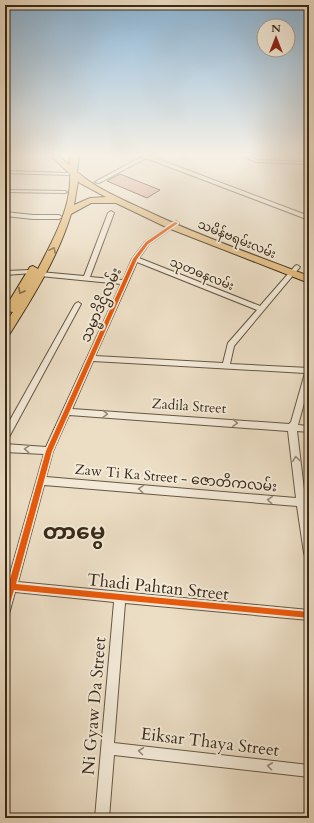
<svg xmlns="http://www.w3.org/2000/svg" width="314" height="823" font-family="Cardo,'Noto Sans Myanmar',serif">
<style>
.building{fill:#dba898;stroke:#392a17}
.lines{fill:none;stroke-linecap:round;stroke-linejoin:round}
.street-casing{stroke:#665742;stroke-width:2}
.primary-casing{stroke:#392a17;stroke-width:2}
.street{fill:#f3ead9;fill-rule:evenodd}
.primary{fill:#e6bf82;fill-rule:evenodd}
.cycleway-casing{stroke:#f3ead9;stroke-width:3}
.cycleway{fill:#e8590c;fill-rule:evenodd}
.oneway{stroke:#876d47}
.oneway2{stroke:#968a78}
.labels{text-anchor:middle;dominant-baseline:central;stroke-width:4;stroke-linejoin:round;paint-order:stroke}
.far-street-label{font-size:12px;fill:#392a17;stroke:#f3ead9}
.street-label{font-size:14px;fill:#392a17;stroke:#f3ead9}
.near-street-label{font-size:17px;fill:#392a17;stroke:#f3ead9}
.near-district-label{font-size:22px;font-weight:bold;fill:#392a17;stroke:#f3ead9}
</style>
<rect width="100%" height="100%" fill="#ecdec5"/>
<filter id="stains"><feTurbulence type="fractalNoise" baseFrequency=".005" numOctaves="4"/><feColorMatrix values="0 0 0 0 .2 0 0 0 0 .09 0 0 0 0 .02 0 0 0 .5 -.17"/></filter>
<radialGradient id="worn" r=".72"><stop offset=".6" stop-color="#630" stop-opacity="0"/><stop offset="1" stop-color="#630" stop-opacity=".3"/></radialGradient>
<!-- building -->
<path class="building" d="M120 174 160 190 147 198 107 181Z"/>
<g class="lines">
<!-- street casing -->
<g class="street-casing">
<g id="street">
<path d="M143 156H150L309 216V220L146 158 99 183 95 182Z"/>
<path d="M243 156H249L257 160 309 162V164L256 162Z"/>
<path d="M5 171 68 173 70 174 68 175 5 173Z"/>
<path d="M5 190 65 191 67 192 65 193 5 192Z"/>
<path d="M111 211 114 213 90 277 123 280 132 259 145 242 176 221 179 223 178 224 149 244 139 258 260 306 295 266 297 265 300 267 234 346 230 364 309 368V385L298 425 309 426V432L297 431 305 498 309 499V507H306L309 523V558L305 556 304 553 297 506 44 485 18 582 309 610V620L125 603 114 743 309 765V777L114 755 109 818H95L114 602 15 592 9 614 5 615V581H8L44 454 5 452V444L46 447 121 284 40 276 37 274 40 272 84 276 108 213ZM137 262 257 310 228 343 223 363 95 356ZM93 361 305 373 291 422 289 424 72 409ZM69 415 288 431 296 498 46 477 53 451Z"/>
<path d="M5 212 33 215H59L62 217 59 219H33L5 216Z"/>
<path d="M31 270 34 272 33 273 5 275V271Z"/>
<path d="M78 302 81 304 8 439 5 440V429L75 304Z"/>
</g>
</g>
<!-- primary casing -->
<g class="primary-casing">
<path id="primary" d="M51 156H59L69 165 71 156H79L77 172C97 189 123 200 147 211 199 236 255 255 309 276V283L168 228 116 203H91L71 214C58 257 33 297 9 335L5 336V323L13 312 6 311 5 308 30 267 33 266 38 269C53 240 72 207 70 174ZM78 181 80 183 106 197 90 198 74 205Z"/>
</g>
<!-- street -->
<use href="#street" class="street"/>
<!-- primary -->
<use href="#primary" class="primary"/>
<!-- cycleway casing -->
<g class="cycleway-casing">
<path id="cycleway" d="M175 222 178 223 148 244 137 259 52 451 16 584 309 612V618L14 590 8 610 7 612 5 613V598L7 589H5V583H9L46 451 133 259 146 242Z"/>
</g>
<!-- cycleway -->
<use href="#cycleway" class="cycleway"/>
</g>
<!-- one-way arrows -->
<defs><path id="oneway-chevron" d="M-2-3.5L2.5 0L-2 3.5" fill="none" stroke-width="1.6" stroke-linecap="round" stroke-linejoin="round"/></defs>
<g class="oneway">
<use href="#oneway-chevron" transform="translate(53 250) rotate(-64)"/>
<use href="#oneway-chevron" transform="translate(21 291) rotate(119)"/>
</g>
<g class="oneway2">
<use href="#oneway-chevron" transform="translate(105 414) rotate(3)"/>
<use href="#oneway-chevron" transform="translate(235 423) rotate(4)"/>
<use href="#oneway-chevron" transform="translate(27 449) rotate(-176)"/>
<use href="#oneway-chevron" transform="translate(296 459) rotate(-97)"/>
<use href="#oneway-chevron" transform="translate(141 489) rotate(-175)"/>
<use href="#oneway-chevron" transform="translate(270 500) rotate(-175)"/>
<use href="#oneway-chevron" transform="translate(141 751) rotate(-173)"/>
<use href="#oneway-chevron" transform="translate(270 766) rotate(-173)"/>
</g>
<!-- sky -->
<linearGradient id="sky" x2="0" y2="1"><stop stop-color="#8bb6d8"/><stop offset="0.57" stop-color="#f6f0e5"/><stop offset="1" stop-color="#f6f0e5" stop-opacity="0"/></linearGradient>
<rect width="314" height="272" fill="url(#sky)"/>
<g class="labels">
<!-- far-street labels -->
<g class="far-street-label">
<text transform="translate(237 239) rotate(22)">သမိန်ဗရမ်းလမ်း</text>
<text transform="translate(202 274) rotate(22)">သုတဓနလမ်း</text>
</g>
<!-- street labels -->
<g class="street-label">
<text transform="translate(101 305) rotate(-66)">သမ္မာဒိဌိလမ်း</text>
<text transform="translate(189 406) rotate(4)">Zadila Street</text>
<text transform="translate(176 478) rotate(5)">Zaw Ti Ka Street - ဇောတိကလမ်း</text>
</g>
<!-- near-street labels -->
<g class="near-street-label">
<text transform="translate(158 587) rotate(6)">Thadi Pahtan Street</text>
<text transform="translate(94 706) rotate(-85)">Ni Gyaw Da Street</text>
<text transform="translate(210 742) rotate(7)">Eiksar Thaya Street</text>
</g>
<!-- near-district labels -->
<g class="near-district-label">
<text x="74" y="532">တာမွေ</text>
</g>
</g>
<!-- margin -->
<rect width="314" height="823" fill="none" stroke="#ecdec5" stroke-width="20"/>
<rect x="6" y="6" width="302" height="811" fill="none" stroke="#392a17" stroke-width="2"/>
<rect x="10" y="10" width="294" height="803" fill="none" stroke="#392a17"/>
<!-- north arrow -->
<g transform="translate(276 38)"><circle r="19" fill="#f3ead9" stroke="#a99d8b"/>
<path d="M0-3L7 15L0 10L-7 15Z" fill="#8f2418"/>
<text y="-6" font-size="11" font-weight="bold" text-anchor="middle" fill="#392a17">N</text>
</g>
<rect width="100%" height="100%" filter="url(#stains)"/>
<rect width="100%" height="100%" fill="url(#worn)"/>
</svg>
